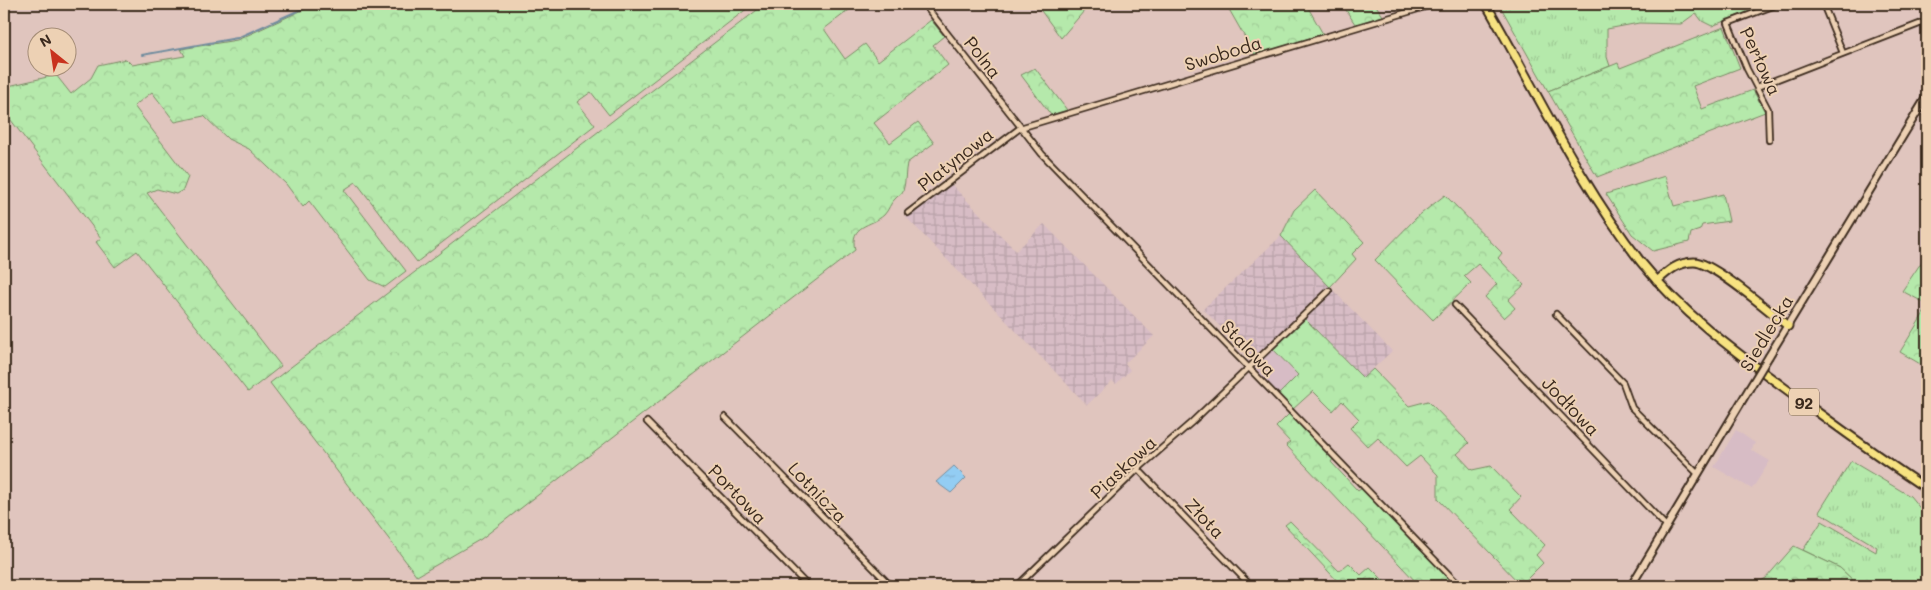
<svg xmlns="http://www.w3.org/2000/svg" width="1931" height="590" font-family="Mali,sans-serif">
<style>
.built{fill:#d7bcc5}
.industrial{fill:url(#industrial-grid)}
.grass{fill:url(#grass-tufts);stroke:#788a64}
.forest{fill:url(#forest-crowns);stroke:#788a64}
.water{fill:url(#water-ripples);stroke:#708c9e}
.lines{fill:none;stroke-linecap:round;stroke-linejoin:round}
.stream{stroke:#708c9e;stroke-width:2}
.street-casing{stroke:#3b2a1e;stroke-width:8}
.secondary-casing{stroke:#3b2a1e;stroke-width:10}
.primary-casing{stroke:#3b2a1e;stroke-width:11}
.street{stroke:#edd1b4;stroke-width:4.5}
.secondary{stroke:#edd1b4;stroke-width:6}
.primary{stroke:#f7e281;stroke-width:7}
.secondary-bridge-casing{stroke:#3b2a1e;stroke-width:10;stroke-linecap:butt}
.secondary-bridge{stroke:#edd1b4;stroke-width:6}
.labels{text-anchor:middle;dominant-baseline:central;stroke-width:4;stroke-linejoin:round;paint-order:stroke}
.shield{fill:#edd1b4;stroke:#705c4b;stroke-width:1}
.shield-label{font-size:16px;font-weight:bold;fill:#3b2a1e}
.street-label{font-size:18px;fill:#3b2a1e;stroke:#edd1b4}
</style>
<defs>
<pattern id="industrial-grid" width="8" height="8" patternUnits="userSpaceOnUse" patternTransform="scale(1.25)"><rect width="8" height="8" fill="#d7bcc5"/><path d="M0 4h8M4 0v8" fill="none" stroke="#b9a2a9"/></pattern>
<pattern id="grass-tufts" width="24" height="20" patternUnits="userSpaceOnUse" patternTransform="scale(1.25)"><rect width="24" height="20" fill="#b5e9ab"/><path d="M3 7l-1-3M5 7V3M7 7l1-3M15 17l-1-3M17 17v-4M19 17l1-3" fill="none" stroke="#9dc893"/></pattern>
<pattern id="forest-crowns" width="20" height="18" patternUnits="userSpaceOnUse" patternTransform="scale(1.25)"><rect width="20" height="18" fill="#b5e9ab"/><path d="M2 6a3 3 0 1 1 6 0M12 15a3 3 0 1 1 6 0" fill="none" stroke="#9dc893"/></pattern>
<pattern id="water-ripples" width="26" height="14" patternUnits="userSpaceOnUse" patternTransform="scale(1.25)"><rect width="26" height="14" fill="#93cdf3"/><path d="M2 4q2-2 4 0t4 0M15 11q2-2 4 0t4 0" fill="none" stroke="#80b0d0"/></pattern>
</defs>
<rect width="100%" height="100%" fill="#e0c5be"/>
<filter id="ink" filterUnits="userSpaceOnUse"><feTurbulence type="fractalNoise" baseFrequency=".02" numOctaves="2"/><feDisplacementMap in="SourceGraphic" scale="10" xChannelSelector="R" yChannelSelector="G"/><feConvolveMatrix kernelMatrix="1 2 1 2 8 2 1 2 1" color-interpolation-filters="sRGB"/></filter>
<g filter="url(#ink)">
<!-- built -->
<g class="built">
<path d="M1273 349 1298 375 1278 395 1255 371V366Z"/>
<path d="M1736 430 1755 443 1751 450 1770 461 1752 489 1714 467Z"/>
</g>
<!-- industrial -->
<g class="industrial">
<path d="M950 183 1016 251 1044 224 1154 336 1125 363 1130 370 1116 384 1112 381 1087 405 906 217Z"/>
<path d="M1281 236 1330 287 1253 360 1203 309Z"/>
<path d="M1333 290 1392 351 1363 378 1304 318Z"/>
</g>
<!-- grass -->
<g class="grass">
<path d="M1499 4H1767L1712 26 1702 21 1696 13 1681 24 1639 23 1607 29V57L1610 66 1548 91Z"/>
<path d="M1851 461 1910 496 1927 517V586H1859L1840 568 1803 550 1822 521 1876 552 1877 547 1819 512Z"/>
</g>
<!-- forest -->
<g class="forest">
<path d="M316 4H398L401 9 411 4H753L609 115 591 92 577 102 595 125 417 262 356 182 344 190 406 271 385 287 370 280 309 201 303 207 286 184 249 149 228 139 204 116 175 122 152 92 134 106 188 177 183 190 176 194 157 189 147 193 281 366 248 392 137 251 115 267 96 242 101 238 4 111V87L56 75 71 94 91 78 98 65 126 59 132 65 185 56 181 49 237 40Z"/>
<path d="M765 4H857L824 29 845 59 865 44 878 61 931 20 944 36 933 45 948 65 874 123 890 143 918 122 934 143 907 163C905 172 906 182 903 191 902 194 897 196 895 199 890 203 889 210 884 215 871 227 849 224 855 250L481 539 417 576 270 383Z"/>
<path d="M1036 4H1079L1084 11 1061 38Z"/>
<path d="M1226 4H1306L1323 34 1255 55Z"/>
<path d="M1342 4H1375L1383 16 1355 24Z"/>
<path d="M1724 27 1740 68 1693 86 1702 109 1753 90 1765 112 1597 177 1548 91 1618 63 1620 68Z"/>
<path d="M1035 68 1067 110 1051 115 1021 75Z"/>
<path d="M1665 176 1674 206 1723 194 1729 221 1702 225 1700 230 1691 233 1689 242 1653 251 1632 234 1606 194Z"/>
<path d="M1315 190 1364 242 1352 254 1356 259 1330 287 1281 236 1294 210Z"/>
<path d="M1445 195 1502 253 1498 258 1524 285 1508 300 1515 308 1504 318 1485 297 1497 284 1478 264 1464 276 1471 283 1433 320 1375 260 1417 217Z"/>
<path d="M1927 254V304L1902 291Z"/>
<path d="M1927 308V368L1900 352Z"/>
<path d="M1304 318 1363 378 1373 369 1409 406 1428 401 1469 443 1457 454 1472 470 1491 466 1521 497 1510 509 1545 545 1536 555 1543 563 1521 585 1438 499V475L1420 456 1406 467 1378 438 1368 447 1350 428 1359 419 1342 401 1333 411 1313 391 1292 410 1278 395 1298 375 1272 348Z"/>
<path d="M1289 414 1333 459 1331 462 1358 491 1362 488 1455 584 1453 586H1420L1286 445 1290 442 1276 427Z"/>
<path d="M1290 521 1339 571 1349 563 1361 575 1370 567 1389 586H1342L1285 525Z"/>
<path d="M1794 546 1840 568 1859 586H1825L1817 580 1811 586H1752L1766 578Z"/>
</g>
<!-- water -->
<path class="water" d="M954 466 966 478 951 493 936 482Z"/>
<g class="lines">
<!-- stream -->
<g class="stream">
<path d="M775 9 781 4"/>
<path d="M142 55 237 38 313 4"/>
</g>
<!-- street casing -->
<g class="street-casing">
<g id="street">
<path d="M924 4 1042 154 1460 586"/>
<path d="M1823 4 1843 53"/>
<path d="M1757 87 1927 21"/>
<path d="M1769 140 1768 109 1747 69 1728 23 1778 4"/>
<path d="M908 213 1020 128 1435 4"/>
<path d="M1455 305 1667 527"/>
<path d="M1556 314 1623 383 1632 408 1698 474"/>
<path d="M725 417 891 586"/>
<path d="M647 422 808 586"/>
<path d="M1138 469 1251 586"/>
<path d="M1017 586 1138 469 1192 422 1329 291"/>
</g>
</g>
<!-- secondary casing -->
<g class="secondary-casing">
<g id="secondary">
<path d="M1769 356 1927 96"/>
<path d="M1631 586 1749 389"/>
</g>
</g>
<!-- primary casing -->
<g class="primary-casing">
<g id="primary">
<path d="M1486 4C1536 90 1579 183 1641 262 1686 318 1744 358 1801 400 1842 430 1884 461 1927 489"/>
<path d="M1657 281C1668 271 1678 262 1694 262 1713 262 1770 312 1788 326"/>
</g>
</g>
<!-- street -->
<use href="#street" class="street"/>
<!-- secondary -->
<use href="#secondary" class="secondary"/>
<!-- primary -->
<use href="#primary" class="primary"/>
<!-- secondary-bridge casing -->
<g class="secondary-bridge-casing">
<path id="secondary-bridge" d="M1749 389 1769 356"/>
</g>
<!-- secondary-bridge -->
<use href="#secondary-bridge" class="secondary-bridge"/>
</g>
</g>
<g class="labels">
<!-- shield labels -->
<rect class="shield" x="1789" y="388.5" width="30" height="27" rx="4"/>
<g class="shield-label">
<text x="1804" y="402">92</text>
</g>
<!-- street labels -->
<g class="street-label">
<text transform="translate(1223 53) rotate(-17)">Swoboda</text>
<text transform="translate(983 57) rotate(52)">Polna</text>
<text transform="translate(1761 61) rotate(65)">Perłowa</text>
<text transform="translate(955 159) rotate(-38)">Platynowa</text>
<text transform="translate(1766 333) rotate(-59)">Siedlecka</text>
<text transform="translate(1249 348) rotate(46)">Stalowa</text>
<text transform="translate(1571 406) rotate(46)">Jodłowa</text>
<text transform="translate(1123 467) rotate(-43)">Piaskowa</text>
<text transform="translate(818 492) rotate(46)">Lotnicza</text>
<text transform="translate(738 494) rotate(46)">Portowa</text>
<text transform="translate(1205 518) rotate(46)">Złota</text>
</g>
</g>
<!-- margin -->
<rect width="1931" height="590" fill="none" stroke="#edd1b4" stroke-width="20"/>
<rect x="10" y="10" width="1911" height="570" fill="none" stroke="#3b2a1e" stroke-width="2" filter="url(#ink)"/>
<!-- north arrow -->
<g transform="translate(52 52) rotate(330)"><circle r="24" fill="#edd1b4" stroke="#a68e78"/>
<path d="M0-4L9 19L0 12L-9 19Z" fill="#c8321e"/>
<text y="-8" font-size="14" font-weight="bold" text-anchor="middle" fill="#3b2a1e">N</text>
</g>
</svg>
